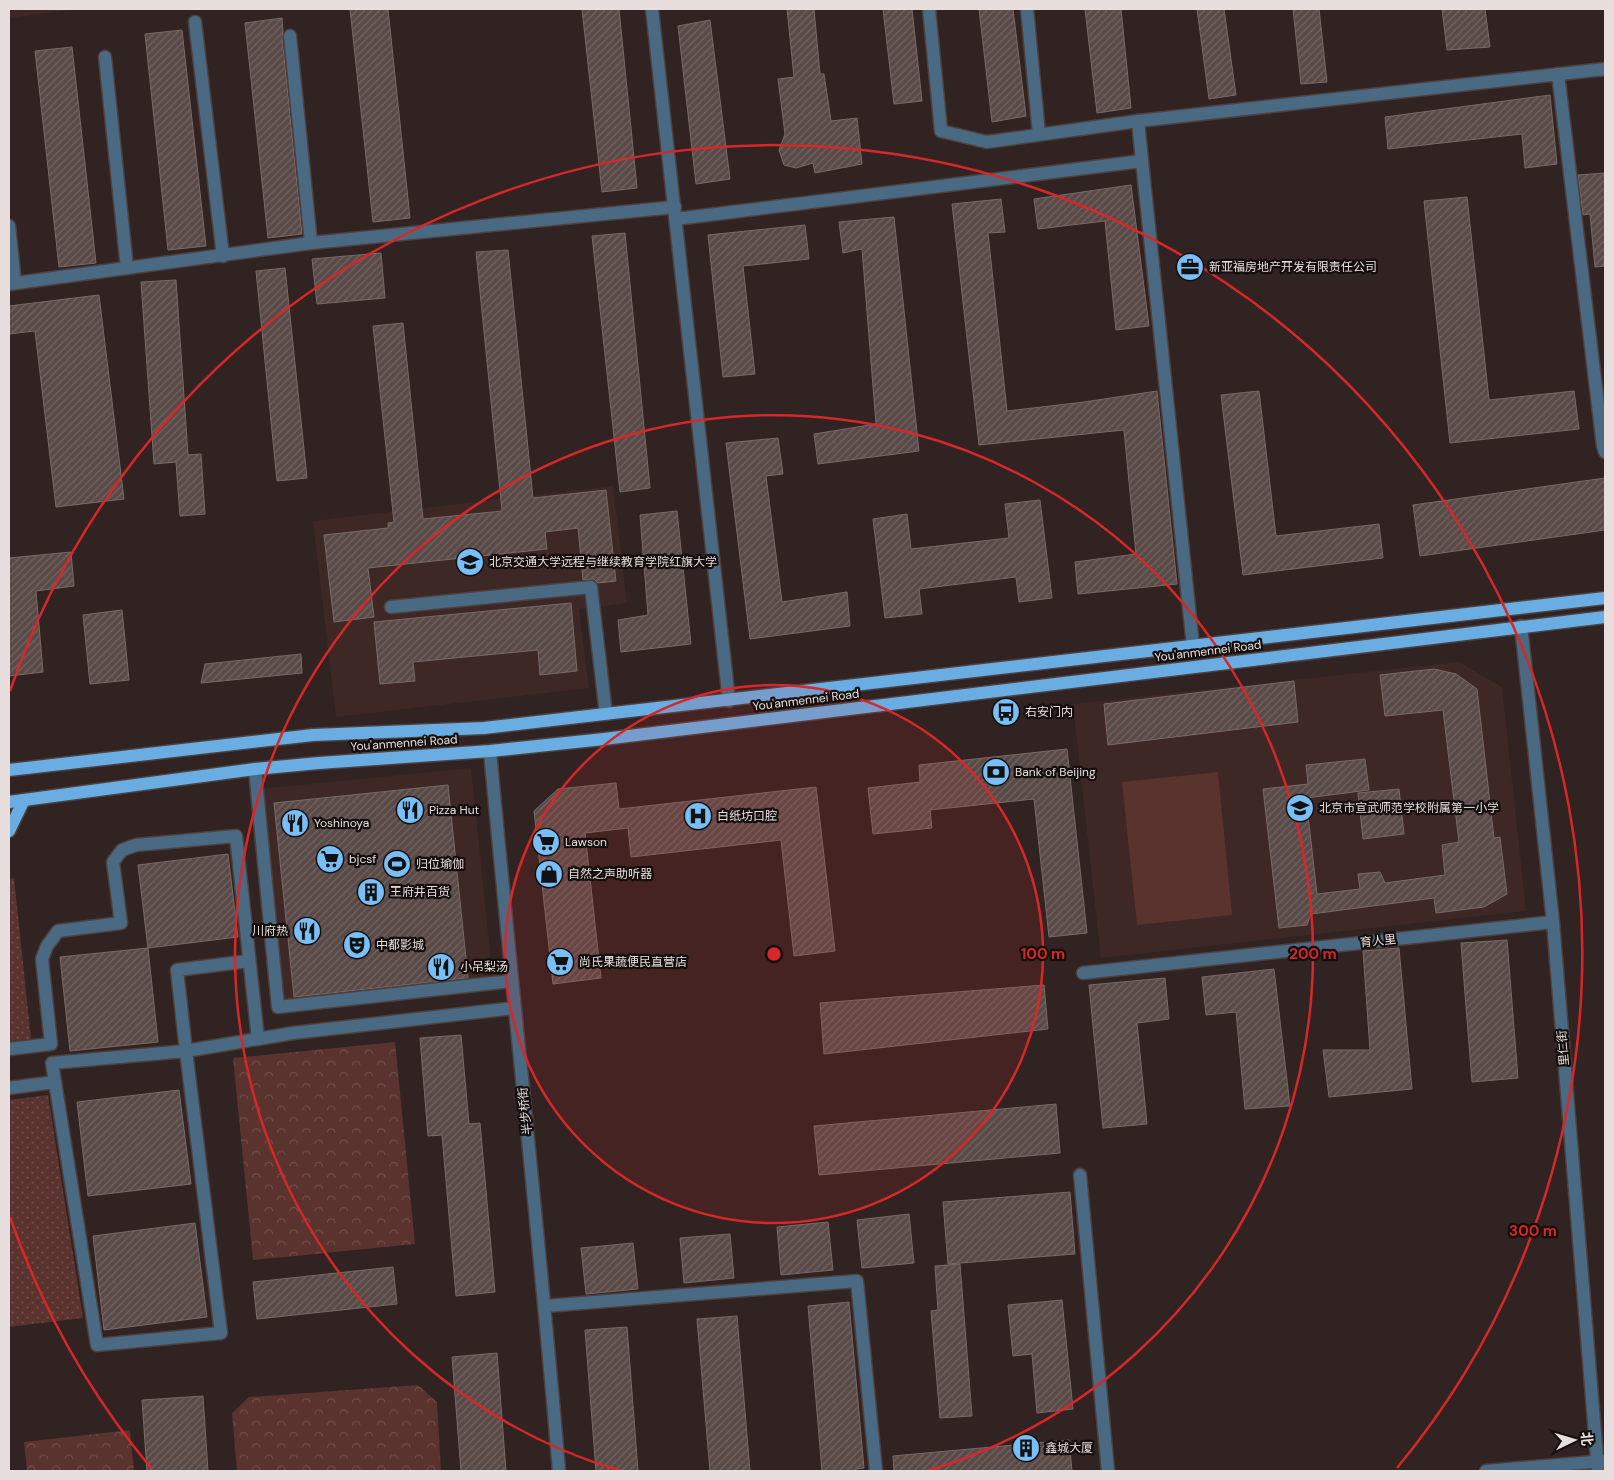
<svg xmlns="http://www.w3.org/2000/svg" width="1614" height="1480" font-family="'DM Sans','Noto Sans SC',sans-serif">
<style>
.built{fill:#3d2826}
.grass{fill:#5a322e}
.park{fill:url(#park-crowns)}
.garden{fill:url(#garden-dots)}
.building{fill:url(#building-hatch);stroke:#796967}
.lines{fill:none;stroke-linecap:round;stroke-linejoin:round}
.minor-casing{stroke:#4d413f;stroke-width:15}
.major-casing{stroke:#4d413f;stroke-width:15}
.minor{stroke:#4a6a84;stroke-width:12}
.major{stroke:#69ade2;stroke-width:12}
.ring{fill:none;stroke:#d62828;stroke-width:2.5}
.labels{text-anchor:middle;dominant-baseline:central;stroke-width:4.5;stroke-linejoin:round;paint-order:stroke}
.poi-label{font-size:12px;fill:#e8dedd;stroke:#140e0d;text-anchor:start}
.street-label{font-size:12px;fill:#e8dedd;stroke:#140e0d}
.centre{fill:#d62828;stroke:#140e0d;stroke-width:2.5}
.ring-label{font-size:15px;text-anchor:middle;font-weight:bold;fill:#d62828;stroke:#140e0d;stroke-width:4.5;stroke-linejoin:round;paint-order:stroke}
</style>
<defs>
<pattern id="park-crowns" width="20" height="18" patternUnits="userSpaceOnUse" patternTransform="scale(1.25)"><rect width="20" height="18" fill="#5a322e"/><path d="M2 6a3 3 0 1 1 6 0M12 15a3 3 0 1 1 6 0" fill="none" stroke="#724f4c"/></pattern>
<pattern id="garden-dots" width="8" height="8" patternUnits="userSpaceOnUse" patternTransform="scale(1.25)"><rect width="8" height="8" fill="#5a322e"/><path d="M2 2h.1M6 6h.1" fill="none" stroke="#724f4c" stroke-width="1.8" stroke-linecap="round"/></pattern>
<pattern id="building-hatch" width="6" height="6" patternUnits="userSpaceOnUse" patternTransform="scale(1.25)"><rect width="6" height="6" fill="#594a48"/><path d="M-1 1l2-2M0 6l6-6M5 7l2-2" fill="none" stroke="#716462"/></pattern>
</defs>
<rect width="100%" height="100%" fill="#302321"/>
<!-- built -->
<g class="built">
<path d="M9 9H79L9 18Z"/>
<path d="M613 486 627 603 579 609 589 688 336 717 313 521Z"/>
<path d="M1459 662 1502 687 1526 911 1101 958 1073 704Z"/>
<path d="M471 768 494 991 272 1014 249 790Z"/>
</g>
<!-- grass -->
<path class="grass" d="M1218 772 1232 915 1137 925 1122 782Z"/>
<!-- park -->
<g class="park">
<path d="M395 1042 415 1244 253 1260 233 1058Z"/>
<path d="M418 1385 437 1402 441 1471H237L232 1413 249 1397Z"/>
<path d="M130 1430 134 1471H27L24 1442Z"/>
</g>
<!-- garden -->
<g class="garden">
<path d="M14 878 31 1039 9 1041V879Z"/>
<path d="M48 1095 83 1318 9 1327V1100Z"/>
</g>
<!-- building -->
<g class="building">
<path d="M350 9H388L410 218 373 222Z"/>
<path d="M582 9H619L637 188 602 192Z"/>
<path d="M787 9H814L820 74H824L831 121 857 118 862 164 815 173 813 163 796 168 784 165 779 150 785 134 778 79 794 77Z"/>
<path d="M883 9H912L922 101 894 104Z"/>
<path d="M979 9H1013L1026 116 992 122Z"/>
<path d="M1085 9H1121L1131 108 1097 113Z"/>
<path d="M1197 9H1224L1236 95 1209 99Z"/>
<path d="M1293 9H1319L1327 82 1301 84Z"/>
<path d="M1442 9H1485L1490 47 1447 50Z"/>
<path d="M282 18 283 32 282 37 302 234 268 238 245 23Z"/>
<path d="M710 20 730 179 696 184 678 26Z"/>
<path d="M182 30 206 246 168 250 145 34Z"/>
<path d="M72 47 96 263 59 267 35 51Z"/>
<path d="M1550 95 1557 164 1525 168 1522 134 1388 149 1385 117Z"/>
<path d="M1605 173V266L1595 267 1590 214 1583 215 1578 175Z"/>
<path d="M1131 185 1149 326 1116 330 1105 221 1038 229 1034 199Z"/>
<path d="M1467 197 1489 400 1574 391 1579 429 1450 443 1424 201Z"/>
<path d="M1001 199 1005 232 988 233 1007 411 1084 402 1157 391 1177 584 1078 594 1075 562 1136 554 1124 430 979 445 952 204Z"/>
<path d="M894 217 919 451 818 464 814 434 876 424 862 249 843 253 839 222Z"/>
<path d="M805 225 809 259 743 266 755 374 723 377 708 235Z"/>
<path d="M625 233 650 488 620 492 592 236Z"/>
<path d="M508 250 533 498 606 490 616 581 598 583 594 579 583 580 578 528 545 532 547 549 368 568 374 617 334 622 324 535 388 528V523L394 522 373 326 403 323 423 519 502 511 476 252Z"/>
<path d="M381 253 385 298 317 304 312 259Z"/>
<path d="M285 268 307 478 277 481 256 271Z"/>
<path d="M176 280 188 455 201 454 205 514 180 516 176 462 154 464 141 282Z"/>
<path d="M99 295 124 499 56 507 35 331 9 334V306Z"/>
<path d="M1259 391 1276 536 1379 524 1383 558 1243 575 1221 395Z"/>
<path d="M778 438 783 474 766 476 782 602 847 592 850 626 750 639 726 443Z"/>
<path d="M1605 478V530L1420 556 1413 505Z"/>
<path d="M1040 500 1052 598 1019 602 1016 577 919 589 922 614 885 618 873 519 907 514 911 549 1009 538 1005 504Z"/>
<path d="M677 511 691 644 621 652 618 620 648 615 640 515Z"/>
<path d="M71 552 74 586 36 591 43 672 9 676V558Z"/>
<path d="M571 603 577 671 540 675 538 650 413 662 415 681 380 684 374 622Z"/>
<path d="M122 610 129 680 90 684 83 615Z"/>
<path d="M301 654 302 673 201 683 205 664Z"/>
<path d="M1434 669 1456 674 1477 689 1494 838 1500 837 1507 894 1484 907 1436 913 1434 898 1311 914 1307 925 1279 928 1263 789 1308 784 1306 765 1365 759 1369 790 1306 798 1317 894 1360 889 1358 874 1380 872 1385 883 1445 875 1442 845 1459 842 1443 710 1385 716 1380 675Z"/>
<path d="M1294 681 1298 722 1108 745 1104 704Z"/>
<path d="M1067 749 1087 933 1049 937 1034 799 930 810 932 828 873 834 868 788 920 782 919 765Z"/>
<path d="M616 783 619 809 816 787 835 951 794 956 781 840 631 857 628 828 585 833 601 978 553 984 534 811 558 789Z"/>
<path d="M448 785 468 978 294 997 274 803Z"/>
<path d="M1399 789 1404 834 1363 839 1358 793Z"/>
<path d="M228 854 238 937 148 948 138 865Z"/>
<path d="M1507 940 1518 1078 1472 1082 1461 943Z"/>
<path d="M148 948 158 1042 70 1051 60 957Z"/>
<path d="M1399 948 1412 1089 1329 1097 1323 1050H1370L1363 951Z"/>
<path d="M1274 969 1290 1106 1245 1109 1236 1012 1206 1015 1202 977Z"/>
<path d="M1165 978 1169 1019 1137 1023 1147 1124 1103 1128 1089 985Z"/>
<path d="M1044 985 1048 1029 824 1054 820 1003Z"/>
<path d="M461 1035 469 1124 480 1123 495 1292 456 1296 442 1135 428 1136 420 1038Z"/>
<path d="M179 1090 191 1184 88 1196 77 1102Z"/>
<path d="M1056 1104 1060 1153 819 1175 814 1126Z"/>
<path d="M1070 1192 1075 1254 948 1264 943 1202Z"/>
<path d="M909 1214 914 1263 862 1268 857 1220Z"/>
<path d="M828 1222 833 1270 781 1275 777 1227Z"/>
<path d="M195 1223 207 1317 104 1330 93 1236Z"/>
<path d="M730 1234 734 1278 684 1283 680 1238Z"/>
<path d="M633 1243 638 1289 586 1294 581 1248Z"/>
<path d="M960 1264 972 1416 940 1418 931 1311 938 1310 935 1266Z"/>
<path d="M393 1267 397 1304 257 1319 253 1282Z"/>
<path d="M1062 1300 1073 1409 1037 1413 1032 1354 1013 1356 1008 1305Z"/>
<path d="M849 1302 864 1468 856 1469V1471H822L808 1306Z"/>
<path d="M737 1316 750 1471H710L697 1319Z"/>
<path d="M627 1327 638 1471H596L585 1330Z"/>
<path d="M497 1353 506 1471H461L452 1357Z"/>
<path d="M203 1396 208 1471H147L142 1400Z"/>
<path d="M1069 1440 1072 1471H894L893 1456Z"/>
</g>
<g class="lines">
<!-- minor casing -->
<g class="minor-casing">
<g id="minor">
<path d="M652 9 729 701"/>
<path d="M929 9 941 131 987 142 1138 121"/>
<path d="M1027 9 1039 134"/>
<path d="M195 22 223 256"/>
<path d="M290 36 311 243"/>
<path d="M105 57 127 268"/>
<path d="M1558 74 1603 446 1605 452"/>
<path d="M1142 161 1193 646"/>
<path d="M676 219 1142 161 1138 121 1605 69"/>
<path d="M9 226 15 283"/>
<path d="M9 284 311 243 675 207"/>
<path d="M391 607 591 587 606 714"/>
<path d="M1521 626 1553 922 1598 1471"/>
<path d="M490 751C512 991 539 1231 559 1471"/>
<path d="M255 769 278 1007 511 981"/>
<path d="M1083 973 1553 922"/>
<path d="M9 1049 51 1044 42 959 47 946 58 931 121 923 113 862 122 850 136 845 236 836 258 1039"/>
<path d="M55 1082 52 1063 186 1051 177 970 249 961"/>
<path d="M9 1088 55 1082 97 1345 221 1333 186 1051 293 1033 514 1008"/>
<path d="M1080 1175 1108 1471"/>
<path d="M545 1306 857 1281 876 1471"/>
<path d="M1486 1471 1605 1461"/>
</g>
</g>
<!-- major casing -->
<g class="major-casing">
<g id="major">
<path d="M9 770 313 735 484 728 1605 598"/>
<path d="M9 802 255 769 319 763 490 751 604 739 1605 617"/>
<path d="M9 831 24 800"/>
</g>
</g>
<!-- minor -->
<use href="#minor" class="minor"/>
<!-- major -->
<use href="#major" class="major"/>
</g>
<!-- distance rings -->
<circle cx="774" cy="954" r="269" fill="#d62828" fill-opacity=".12"/>
<g class="ring">
<circle cx="774" cy="954" r="269"/>
<path d="M621 1471A539 539 0 1 1 927 1471"/>
<path d="M151 1468A808 808 0 0 1 10 1217M10 691A808 808 0 1 1 1397 1468"/>
</g>
<!-- icons -->
<defs>
<g id="office-disc" transform="scale(1.4375)"><circle r="9.5" fill="#78bff7" stroke="#140e0d"/><path d="M-6-3h4V-5.5h4V-3h4V5H-6ZM-1-4.5V-3h2v-1.5ZM-6 0V1H6V0Z" fill="#111"/></g>
<g id="university-disc" transform="scale(1.4375)"><circle r="9.5" fill="#78bff7" stroke="#140e0d"/><path d="M0-5L7-2L0 1L-7-2ZM-4 1L0 2.5L4 1V4Q0 6-4 4Z" fill="#111"/></g>
<g id="bus-disc" transform="scale(1.4375)"><circle r="9.5" fill="#78bff7" stroke="#140e0d"/><path d="M-5-6H5V4H4V6H2V4H-2V6H-4V4H-5ZM-3.5-4V0h7V-4ZM-3.5 1.2v1.5H-2V1.2ZM2 1.2v1.5H3.5V1.2Z" fill="#111"/></g>
<g id="bank-disc" transform="scale(1.4375)"><circle r="9.5" fill="#78bff7" stroke="#140e0d"/><path d="M-6-4H6V4H-6ZM0-2.3a2.3 2.3 0 1 0 0 4.6a2.3 2.3 0 1 0 0-4.6Z" fill="#111"/></g>
<g id="school-disc" transform="scale(1.4375)"><circle r="9.5" fill="#78bff7" stroke="#140e0d"/><path d="M0-5L7-2L0 1L-7-2ZM-4 1L0 2.5L4 1V4Q0 6-4 4Z" fill="#111"/></g>
<g id="restaurant-disc" transform="scale(1.4375)"><circle r="9.5" fill="#78bff7" stroke="#140e0d"/><path d="M-5-6h1v4h1v-4h1v4h1v-4h1v5L-1.5 .5V6h-2V.5L-5-1ZM5-6V6H3V1.5H1.5Q1.5-4 5-6Z" fill="#111"/></g>
<g id="hospital-disc" transform="scale(1.4375)"><circle r="9.5" fill="#78bff7" stroke="#140e0d"/><path d="M-5-5h3v3.5h4V-5h3V5h-3V1.5h-4V5h-3Z" fill="#111"/></g>
<g id="supermarket-disc" transform="scale(1.4375)"><circle r="9.5" fill="#78bff7" stroke="#140e0d"/><path d="M-6-5.5h2.5l.6 2H6L4.5 2H-2.5L-4.4-4H-6ZM-1.5 3.2a1.3 1.3 0 1 0 .1 0ZM3 3.2a1.3 1.3 0 1 0 .1 0Z" fill="#111"/></g>
<g id="stadium-disc" transform="scale(1.4375)"><circle r="9.5" fill="#78bff7" stroke="#140e0d"/><path d="M0-5a6.5 5 0 1 0 0 10a6.5 5 0 1 0 0-10ZM-3.5-1.8h7v3.6h-7Z" fill="#111"/></g>
<g id="shop-disc" transform="scale(1.4375)"><circle r="9.5" fill="#78bff7" stroke="#140e0d"/><path d="M-5-2.5h2.3a2.7 3.5 0 0 1 5.4 0H5L5.5 6h-11ZM-1.5-2.5h3a1.5 2.3 0 0 0-3 0Z" fill="#111"/></g>
<g id="building-disc" transform="scale(1.4375)"><circle r="9.5" fill="#78bff7" stroke="#140e0d"/><path d="M-4-6H4V6H1V3H-1V6H-4ZM-2.5-4.3h1.7v1.8h-1.7ZM.8-4.3h1.7v1.8H.8ZM-2.5-1h1.7V.8h-1.7ZM.8-1h1.7V.8H.8Z" fill="#111"/></g>
<g id="theatre-disc" transform="scale(1.4375)"><circle r="9.5" fill="#78bff7" stroke="#140e0d"/><path d="M-5-5.5Q0-4 5-5.5V0Q5 5 0 6Q-5 5-5 0ZM-3.3-2.5H-1v1.5H-3.3ZM1-2.5H3.3v1.5H1ZM-2.8 1Q0 5.5 2.8 1Z" fill="#111"/></g>
</defs>
<g fill-rule="evenodd">
<use href="#office-disc" x="1190" y="267"/>
<use href="#university-disc" x="470" y="562"/>
<use href="#bus-disc" x="1006" y="712"/>
<use href="#bank-disc" x="996" y="772"/>
<use href="#school-disc" x="1300" y="808"/>
<use href="#restaurant-disc" x="410" y="810"/>
<use href="#hospital-disc" x="698" y="816"/>
<use href="#restaurant-disc" x="295" y="823"/>
<use href="#supermarket-disc" x="546" y="842"/>
<use href="#supermarket-disc" x="330" y="859"/>
<use href="#stadium-disc" x="397" y="864"/>
<use href="#shop-disc" x="549" y="874"/>
<use href="#building-disc" x="371" y="892"/>
<use href="#restaurant-disc" x="307" y="931"/>
<use href="#theatre-disc" x="357" y="945"/>
<use href="#supermarket-disc" x="560" y="962"/>
<use href="#restaurant-disc" x="441" y="967"/>
<use href="#building-disc" x="1026" y="1448"/>
</g>
<g class="labels">
<!-- poi labels -->
<g class="poi-label">
<text x="1209" y="267">新亚福房地产开发有限责任公司</text>
<text x="489" y="562">北京交通大学远程与继续教育学院红旗大学</text>
<text x="1025" y="712">右安门内</text>
<text x="1015" y="772">Bank of Beijing</text>
<text x="1319" y="808">北京市宣武师范学校附属第一小学</text>
<text x="429" y="810">Pizza Hut</text>
<text x="717" y="816">白纸坊口腔</text>
<text x="314" y="823">Yoshinoya</text>
<text x="565" y="842">Lawson</text>
<text x="349" y="859">bjcsf</text>
<text x="416" y="864">归位瑜伽</text>
<text x="568" y="874">自然之声助听器</text>
<text x="390" y="892">王府井百货</text>
<text x="288" y="931" text-anchor="end">川府热</text>
<text x="376" y="945">中都影城</text>
<text x="579" y="962">尚氏果蔬便民直营店</text>
<text x="460" y="967">小吊梨汤</text>
<text x="1045" y="1448">鑫城大厦</text>
</g>
<!-- street labels -->
<g class="street-label">
<text transform="translate(1208 651) rotate(-7)">You'anmennei Road</text>
<text transform="translate(806 700) rotate(-7)">You'anmennei Road</text>
<text transform="translate(404 743) rotate(-4)">You'anmennei Road</text>
<text transform="translate(1378 941) rotate(-6)">育人里</text>
<text transform="translate(1563 1048) rotate(-95)">里仁街</text>
<text transform="translate(525 1111) rotate(-96)">半步桥街</text>
</g>
</g>
<circle cx="774" cy="954" r="8" class="centre"/>
<g class="ring-label">
<text x="1043" y="959">100 m</text>
<text x="1313" y="959">200 m</text>
<text x="1533" y="1236">300 m</text>
</g>
<!-- border -->
<rect width="1614" height="1480" fill="none" stroke="#e8dedd" stroke-width="20"/>
<!-- north arrow -->
<g transform="translate(1574 1440) rotate(85)" stroke="#140e0d" stroke-width="4" paint-order="stroke">
<path d="M0-4L9 19L0 12L-9 19Z" fill="#e8dedd"/>
<text y="-8" font-size="14" font-weight="bold" text-anchor="middle" fill="#e8dedd">北</text>
</g>
</svg>
